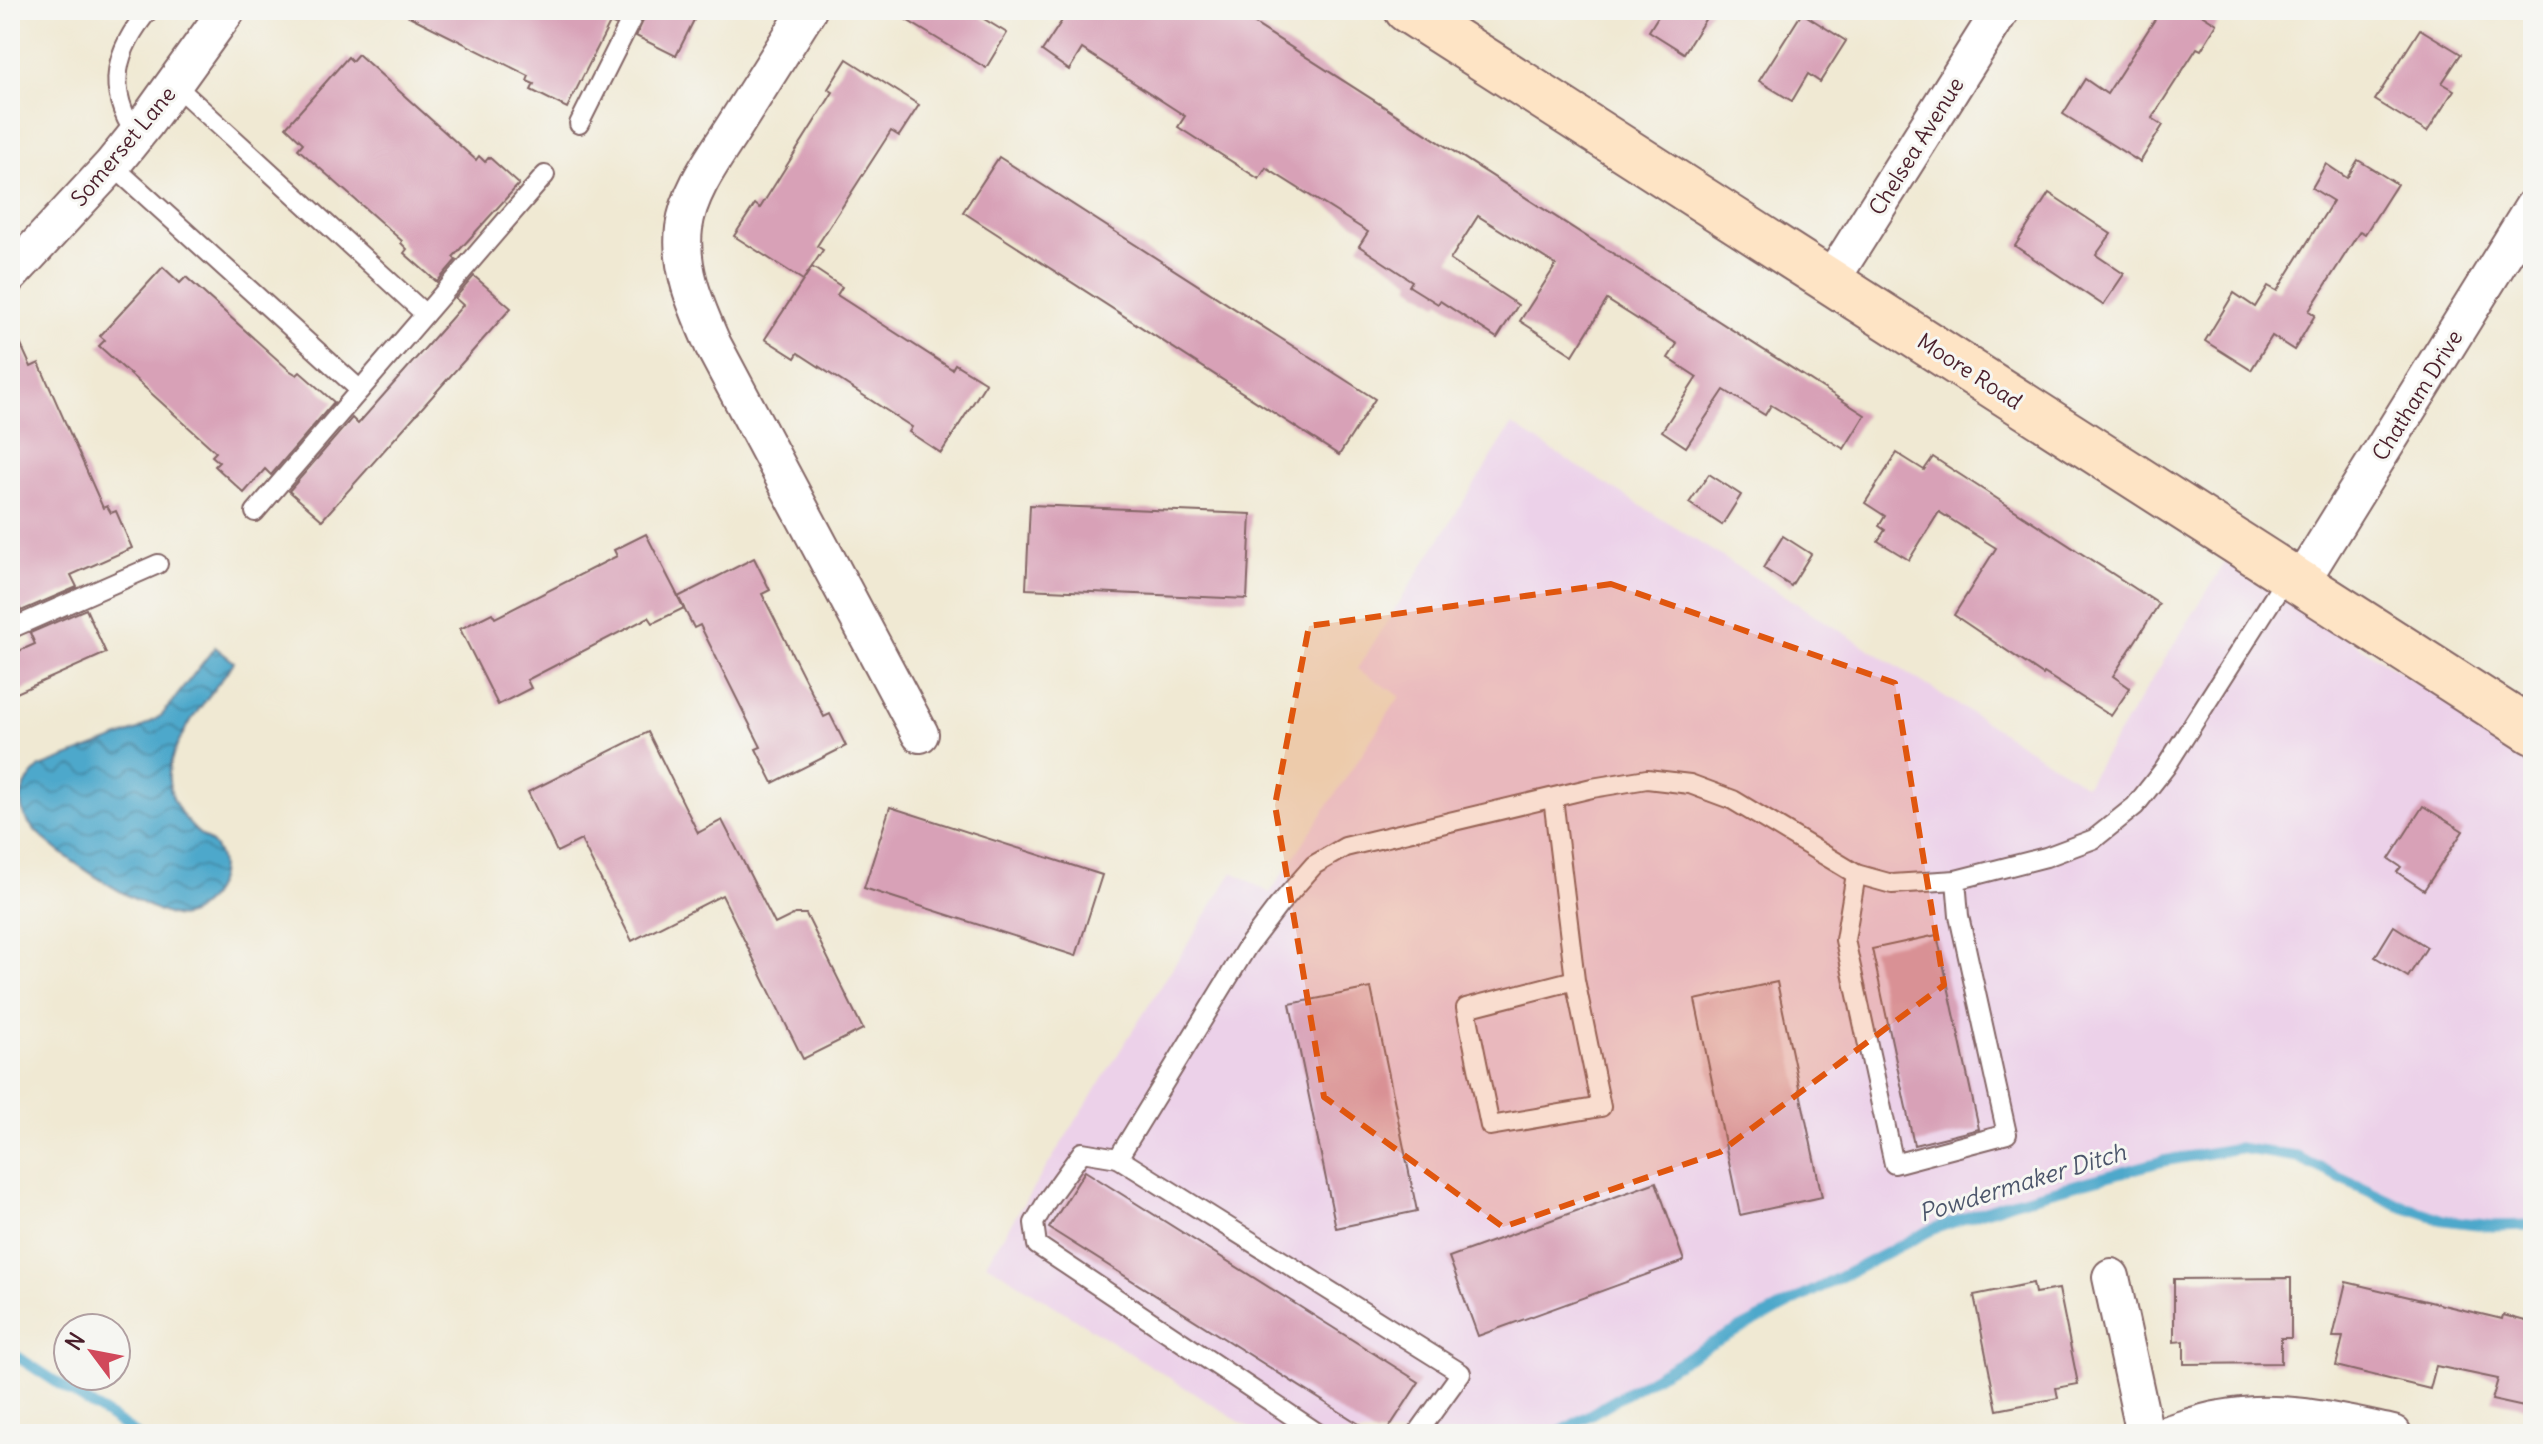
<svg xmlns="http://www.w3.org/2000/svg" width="2543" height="1444" font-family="Delius,sans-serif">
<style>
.built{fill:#ecd1e9}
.water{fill:url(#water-waves);stroke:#4c647b;stroke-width:2}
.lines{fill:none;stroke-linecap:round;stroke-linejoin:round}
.stream{stroke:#4ea8cb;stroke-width:11}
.building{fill:#d8a1b7}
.lane-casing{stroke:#846666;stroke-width:22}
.street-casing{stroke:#846666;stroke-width:40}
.secondary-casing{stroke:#846666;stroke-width:48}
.lane{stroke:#fff;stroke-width:18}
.street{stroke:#fff;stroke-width:36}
.secondary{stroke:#fee4c5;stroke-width:44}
.marked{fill:#e0560e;fill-opacity:0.2;stroke:#e0560e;stroke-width:6;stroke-dasharray:16 10;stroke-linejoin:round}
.labels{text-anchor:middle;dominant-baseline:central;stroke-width:6;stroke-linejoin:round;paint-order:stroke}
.street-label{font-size:22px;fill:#4a1f2b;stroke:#f6f6f2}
.water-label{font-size:24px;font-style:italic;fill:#4c566b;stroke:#f6f6f2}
</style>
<defs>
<pattern id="water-waves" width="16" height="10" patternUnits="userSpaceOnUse" patternTransform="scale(2)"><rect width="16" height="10" fill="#4ea8cb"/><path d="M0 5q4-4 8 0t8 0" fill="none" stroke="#4388a5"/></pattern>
</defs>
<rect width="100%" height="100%" fill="#f6f6f2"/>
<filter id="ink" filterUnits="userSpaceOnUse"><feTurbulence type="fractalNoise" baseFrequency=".0125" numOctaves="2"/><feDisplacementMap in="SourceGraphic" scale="16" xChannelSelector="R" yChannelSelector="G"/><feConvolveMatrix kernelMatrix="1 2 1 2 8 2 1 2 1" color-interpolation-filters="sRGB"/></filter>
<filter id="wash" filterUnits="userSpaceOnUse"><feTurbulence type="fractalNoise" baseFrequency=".006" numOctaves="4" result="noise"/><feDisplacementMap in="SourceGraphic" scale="32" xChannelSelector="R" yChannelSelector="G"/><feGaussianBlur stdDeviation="1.8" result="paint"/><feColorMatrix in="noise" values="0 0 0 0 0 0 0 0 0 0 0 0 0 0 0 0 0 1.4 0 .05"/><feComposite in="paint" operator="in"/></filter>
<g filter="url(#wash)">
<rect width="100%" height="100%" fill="#f0e9d3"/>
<!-- built -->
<path class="built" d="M1512 425 2086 785 2226 561 2533 757V1225L2493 1226 2444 1220 2396 1204 2297 1157 2239 1148 2163 1161 2012 1202 1933 1229 1709 1345 1557 1434H1259L986 1263 1233 872 1270 893 1400 696 1357 669Z"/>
<!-- water -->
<path class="water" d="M215 647 234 662C213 693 173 734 169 772 167 795 180 815 196 831 201 836 210 840 214 846 230 869 215 896 197 910 192 915 180 918 174 916 141 908 38 846 24 815 16 796 27 779 40 767L138 730 162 715Z"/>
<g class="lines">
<!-- stream -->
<g class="stream">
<path d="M10 1352 136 1434"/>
<path d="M1557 1434 1709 1345 1933 1229 2012 1202 2163 1161 2239 1148 2297 1157 2396 1204 2444 1220 2493 1226 2533 1225"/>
</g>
</g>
<g id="blocks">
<!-- building -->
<g class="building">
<path d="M397 10H623L615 25 610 23 567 108 531 90 534 84 527 81 529 76Z"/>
<path d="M648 10H699L676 56 636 36Z"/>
<path d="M890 10H969L1007 33 986 68Z"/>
<path d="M1069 10H1233L1865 415 1844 449 1771 405 1765 415 1724 390 1686 447 1662 431 1697 377 1668 358 1677 344 1607 300 1573 355 1520 321 1556 265 1478 216 1450 260 1518 305 1497 338 1440 301 1438 304 1409 286 1412 281 1359 246 1368 232 1266 168 1259 179 1178 127 1185 116 1082 49 1069 70 1042 51Z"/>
<path d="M1662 10H1711L1684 53 1649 31Z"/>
<path d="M2161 10H2195L2217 24 2201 50 2197 48 2152 118 2163 125 2140 162 2063 114 2085 79 2107 94Z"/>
<path d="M1802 13 1846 41 1820 82 1808 74 1792 101 1759 81Z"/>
<path d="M2420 29 2461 54 2442 83 2454 90 2427 132 2375 100Z"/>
<path d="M358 54 476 160 479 156 485 162 489 157 519 184 453 257 456 260 437 282 404 253 407 249 401 243 402 241 298 149 303 143 286 127 348 57 352 61Z"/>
<path d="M847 59 919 105 899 136 891 131 817 246 823 250 803 280 734 236 755 204 760 208 833 92 828 89Z"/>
<path d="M999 157 1375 399 1339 455 963 212Z"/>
<path d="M2358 160 2397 184 2365 234 2360 231 2309 311 2315 315 2294 350 2272 336 2251 370 2205 341 2234 293 2255 307 2268 286 2277 291 2333 201 2312 188 2326 164 2347 178Z"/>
<path d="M2049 193 2111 234 2096 255 2124 274 2103 305 2015 246Z"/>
<path d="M163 267 180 283 186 277 289 370 297 375 300 372 334 402 271 475 265 469 244 493 215 466 219 462 212 456 216 452 99 346 105 340 100 336Z"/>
<path d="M812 267 842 287 837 295 952 369 955 364 986 383 941 453 909 432 912 427 798 353 795 358 765 339Z"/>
<path d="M474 276 511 308 322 520 289 491 352 418 358 424 463 305 455 298Z"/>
<path d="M10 321 31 367 39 363 103 508 107 506 111 513 116 511 132 548 71 575 77 587 21 611 10 587Z"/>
<path d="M1897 453 1924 470 1933 457 2159 604 2113 676 2130 688 2111 716 2044 673 2043 675 1954 615 1996 548 1939 512 1909 560 1878 541 1885 530 1879 526 1885 516 1865 503Z"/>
<path d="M1709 474 1741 495 1722 525 1689 503Z"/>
<path d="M1030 505 1251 514 1247 599 1026 589Z"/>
<path d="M646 534 684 608 653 623 649 617 527 680 531 688 498 705 460 629 492 613 495 618 617 556 614 550Z"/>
<path d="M1783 536 1811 554 1791 586 1763 568Z"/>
<path d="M754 558 770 590 762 594 824 717 830 714 846 746 773 783 756 749 761 747 700 625 694 628 678 597Z"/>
<path d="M86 609 106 653 10 696V655L35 644 30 633Z"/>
<path d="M648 732 698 833 722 820 775 924 795 914H806L863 1029 803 1059 722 895 632 941 581 840 557 852 528 792Z"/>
<path d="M2423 806 2463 831 2424 890 2397 872 2401 867 2389 859Z"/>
<path d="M890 807 1102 875 1076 956 864 888Z"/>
<path d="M2394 926 2427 947 2408 977 2375 957Z"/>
<path d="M1937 935 1979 1129 1914 1145 1872 949Z"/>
<path d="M1777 982 1822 1197 1740 1215 1695 1000Z"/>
<path d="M1371 988 1417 1211 1336 1228 1290 1004Z"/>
<path d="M1085 1171 1419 1382 1385 1434H1375L1049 1228Z"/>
<path d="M1656 1182 1684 1261 1478 1336 1449 1257Z"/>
<path d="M2291 1278V1338H2281V1363L2184 1364V1341L2174 1342V1279Z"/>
<path d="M2346 1282 2502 1319 2503 1315 2533 1323V1409L2492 1400 2498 1379 2436 1366 2430 1389 2336 1366 2343 1337H2333Z"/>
<path d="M2033 1283 2035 1293 2059 1289 2078 1384 2056 1388 2058 1398 1997 1410 1974 1295Z"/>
</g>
</g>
</g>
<g filter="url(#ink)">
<use href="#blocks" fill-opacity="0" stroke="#846666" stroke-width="2"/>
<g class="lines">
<!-- lane casing -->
<g class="lane-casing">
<g id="lane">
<path d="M175 85 425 314"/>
<path d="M579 124 636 10"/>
<path d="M136 135C105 89 115 50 149 10"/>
<path d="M112 165 360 390"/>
<path d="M255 512 545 175"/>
<path d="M10 629 158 564"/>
<path d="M1553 798 1575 980 1601 1107 1490 1126 1466 1008 1575 980"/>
<path d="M1856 874 1845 940 1894 1164 2007 1134 1959 916 1956 880"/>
<path d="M1118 1158 1082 1152 1048 1199 1034 1223 1037 1245 1319 1434"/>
<path d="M1417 1434 1461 1373 1118 1158 1247 947 1278 906 1314 865 1345 847 1592 788 1647 779 1690 784 1733 800 1856 874 1892 884 1956 880 2046 857 2094 839 2135 806 2165 768 2288 575"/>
</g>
</g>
<!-- street casing -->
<g class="street-casing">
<g id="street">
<path d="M808 10C785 46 762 83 739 119 719 152 689 188 684 228 679 270 697 308 713 345L920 734"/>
<path d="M10 275 112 165 145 124 227 10"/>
<path d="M1830 282 2001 10"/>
<path d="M2300 583 2533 207"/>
<path d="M2111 1277 2145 1434"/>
<path d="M2167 1434C2184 1429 2202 1422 2221 1419 2279 1407 2336 1422 2393 1434"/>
</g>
</g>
<!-- secondary casing -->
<g class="secondary-casing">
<path id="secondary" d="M1407 10 2533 732"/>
</g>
<!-- lane -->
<use href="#lane" class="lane"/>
<!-- street -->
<use href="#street" class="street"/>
<!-- secondary -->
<use href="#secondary" class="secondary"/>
</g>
</g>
<!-- marked area -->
<path class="marked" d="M1611 584 1895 683 1944 985 1720 1152 1503 1227 1324 1097 1275 805 1309 626Z"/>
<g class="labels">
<!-- street labels -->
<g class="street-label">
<text transform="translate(123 146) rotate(-50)">Somerset Lane</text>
<text transform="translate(1916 146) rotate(-58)">Chelsea Avenue</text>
<text transform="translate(1970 371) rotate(33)">Moore Road</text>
<text transform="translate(2417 395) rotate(-58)">Chatham Drive</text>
</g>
<!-- water labels -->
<g class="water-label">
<text transform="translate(2022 1182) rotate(-17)">Powdermaker Ditch</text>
</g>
</g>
<!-- margin -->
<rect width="2543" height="1444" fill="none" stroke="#f6f6f2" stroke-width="40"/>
<!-- north arrow -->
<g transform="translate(92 1352) rotate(302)"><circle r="38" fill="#f6f6f2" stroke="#b1a0a2" stroke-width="2"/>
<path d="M0-6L14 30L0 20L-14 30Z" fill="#d1495b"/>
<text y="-12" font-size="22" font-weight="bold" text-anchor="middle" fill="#4a1f2b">N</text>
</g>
</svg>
